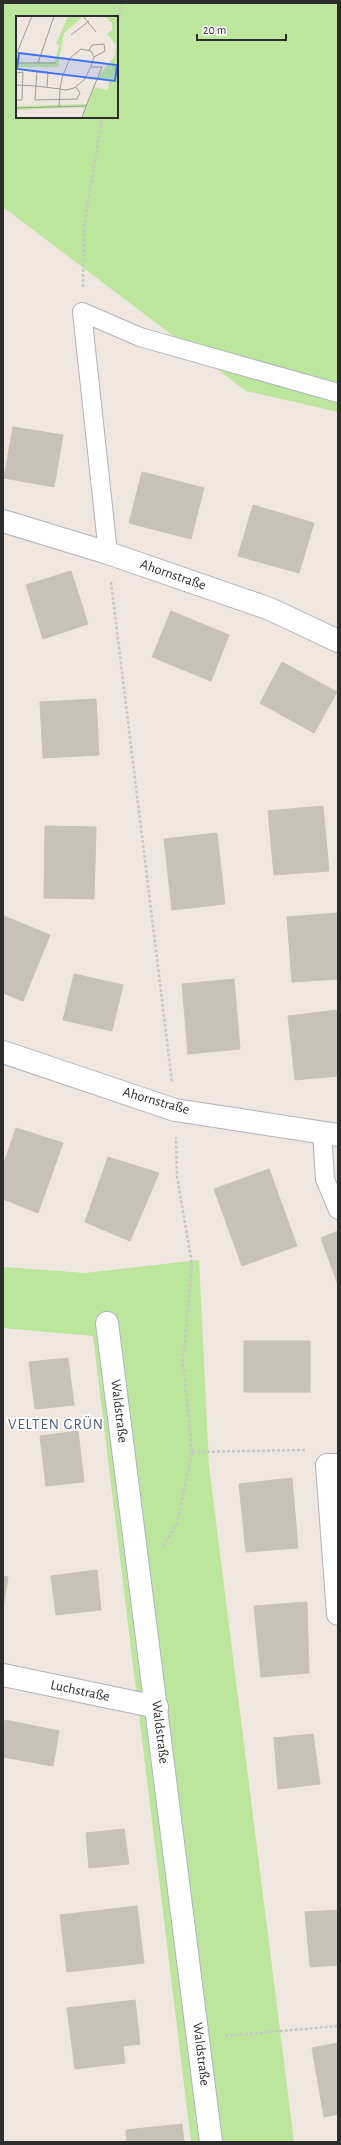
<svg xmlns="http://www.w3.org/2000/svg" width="341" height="2145" font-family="'Alegreya Sans',sans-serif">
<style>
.green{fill:#bce69b;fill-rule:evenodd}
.building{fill:#c7c1ba;stroke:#cac2b8}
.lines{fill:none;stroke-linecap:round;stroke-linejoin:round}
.service-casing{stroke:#afb3bd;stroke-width:20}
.minor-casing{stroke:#afb3bd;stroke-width:24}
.path{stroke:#c8c8c8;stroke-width:2.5;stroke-dasharray:3 2;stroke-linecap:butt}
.service{stroke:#fff;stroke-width:18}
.minor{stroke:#fff;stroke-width:22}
.labels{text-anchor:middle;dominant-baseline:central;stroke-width:4;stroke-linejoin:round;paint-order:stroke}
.street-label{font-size:14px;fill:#2d2d2d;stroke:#fff}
.neighbourhood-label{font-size:15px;letter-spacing:1px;fill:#4b5a7f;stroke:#fff}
.inset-road{fill:none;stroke:#a19c98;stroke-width:1}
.view{fill:#3c74ff;fill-opacity:0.15;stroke:#3c74ff;stroke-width:2}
.inset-edge{fill:none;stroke:#2d2d2d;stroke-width:2}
</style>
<rect width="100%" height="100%" fill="#eee6df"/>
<!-- green -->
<g class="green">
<path d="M3 3H338V412L246 391 3 207ZM17 17H117V117H17Z"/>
<path d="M199 1260 209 1466 294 2142H191L93 1336 3 1328V1267L85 1273Z"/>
</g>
<!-- building -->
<g class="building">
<path d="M13 427 63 435 54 487 4 478Z"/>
<path d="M142 472 204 488 191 539 129 523Z"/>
<path d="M253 505 314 523 299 573 238 556Z"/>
<path d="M71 571 88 624 43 639 26 585Z"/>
<path d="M171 611 229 635 211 681 152 657Z"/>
<path d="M282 662 337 692 314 733 260 703Z"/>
<path d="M96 699 99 755 43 758 40 702Z"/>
<path d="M323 806 329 871 274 875 268 811Z"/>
<path d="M45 826 96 827 94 899 44 898Z"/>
<path d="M217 833 225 904 172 910 164 839Z"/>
<path d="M338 913V979L292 982 287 917Z"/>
<path d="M4 916 50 935 23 1001 3 993Z"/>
<path d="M74 974 123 985 112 1031 63 1020Z"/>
<path d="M234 979 240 1049 188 1054 182 984Z"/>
<path d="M338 1010V1076L295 1080 288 1016Z"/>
<path d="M16 1128 63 1143 38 1213 3 1199V1166Z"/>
<path d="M108 1157 159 1173 130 1241 85 1222Z"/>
<path d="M269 1169 297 1246 242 1266 214 1189Z"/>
<path d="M338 1231V1285L321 1238Z"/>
<rect x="244" y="1341" width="66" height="51"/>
<path d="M68 1358 74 1405 35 1409 29 1362Z"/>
<path d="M78 1431 84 1482 46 1486 40 1436Z"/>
<path d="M292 1478 298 1548 246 1552 239 1484Z"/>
<path d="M97 1570 101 1610 56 1615 51 1576Z"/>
<path d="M3 1576 8 1577 3 1608Z"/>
<path d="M307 1602 309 1673 261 1677 254 1606Z"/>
<path d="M5 1720 59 1731 53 1766 3 1757Z"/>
<path d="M313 1734 320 1784 278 1789 274 1738Z"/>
<path d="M124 1829 129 1864 89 1868 86 1833Z"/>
<path d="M137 1906 144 1963 67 1972 60 1915Z"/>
<path d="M338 1910V1965L310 1967 305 1912Z"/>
<path d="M135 2000 140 2044 123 2046 125 2063 75 2069 67 2008Z"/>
<path d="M338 2043V2114L324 2117 312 2048Z"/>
<path d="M182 2124 184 2142H127L126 2130Z"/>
</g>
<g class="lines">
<!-- service casing -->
<g class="service-casing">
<g id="service">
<path d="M108 553 82 312 140 337 338 393"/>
<path d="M322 1132 325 1179 338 1210"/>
</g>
</g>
<!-- minor casing -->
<g class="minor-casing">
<g id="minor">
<path d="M3 521 108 553 270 609 338 641"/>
<path d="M3 1052 175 1110 338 1135"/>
<path d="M107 1323 211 2142"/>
<path d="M338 1465H327L338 1614"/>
<path d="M3 1675 157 1707"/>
</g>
</g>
<!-- path -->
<g class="path">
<path d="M117 26 121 3"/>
<path d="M83 287 84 226 102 117"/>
<path d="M111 582 172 1082"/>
<path d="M192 1452 305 1450"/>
<path d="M163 1546 177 1524 192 1452 183 1361 192 1264 177 1177 176 1137"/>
<path d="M225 2036 338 2026"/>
</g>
<!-- service -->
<use href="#service" class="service"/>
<!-- minor -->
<use href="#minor" class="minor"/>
</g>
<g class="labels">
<!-- street labels -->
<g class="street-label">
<text transform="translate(173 575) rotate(19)">Ahornstraße</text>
<text transform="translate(156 1101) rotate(16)">Ahornstraße</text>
<text transform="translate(119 1411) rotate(83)">Waldstraße</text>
<text transform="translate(80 1691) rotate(12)">Luchstraße</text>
<text transform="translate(160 1732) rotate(83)">Waldstraße</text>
<text transform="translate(201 2054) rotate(83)">Waldstraße</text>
</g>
<!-- neighbourhood labels -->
<g class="neighbourhood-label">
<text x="56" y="1424">VELTEN GRÜN</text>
</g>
</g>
<!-- overview -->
<g transform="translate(16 16)">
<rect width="102" height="102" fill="#eee6df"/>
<path d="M52 0 66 1 48 17 42 51H0V46H39L43 29 40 28ZM89 0H102V102H67L70 91 0 94V90L71 88 78 71 92 74 93 65 80 63 99 40 100 29 91 18 96 14V7Z" fill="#bce69b"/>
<path class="inset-road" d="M67 0 80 16M55 19 73 5M73 34 76 29 88 28 89 35 78 41M0 39 16 0M0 47H40M22 47 38 0M0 57 7 56 6 84H0M0 69 20 70 44 73 50 74 58 72 68 64 75 51 78 41 75 35 65 33 54 42 46 62 44 73 43 91M31 71 32 56 21 55 19 84 61 83 64 77 60 71M70 90 86 51H75M0 92 70 90 66 102"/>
<path class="view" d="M3 37 101 49 99 65 1 53Z"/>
<rect width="102" height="102" class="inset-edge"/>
</g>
<!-- border -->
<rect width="341" height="2145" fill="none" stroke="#2d2d2d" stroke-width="8"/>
<!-- scale -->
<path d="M197 34v6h89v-6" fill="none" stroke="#2d2d2d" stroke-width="2"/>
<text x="203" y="34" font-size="12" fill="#2d2d2d" stroke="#ffffff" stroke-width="3" paint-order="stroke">20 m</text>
</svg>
